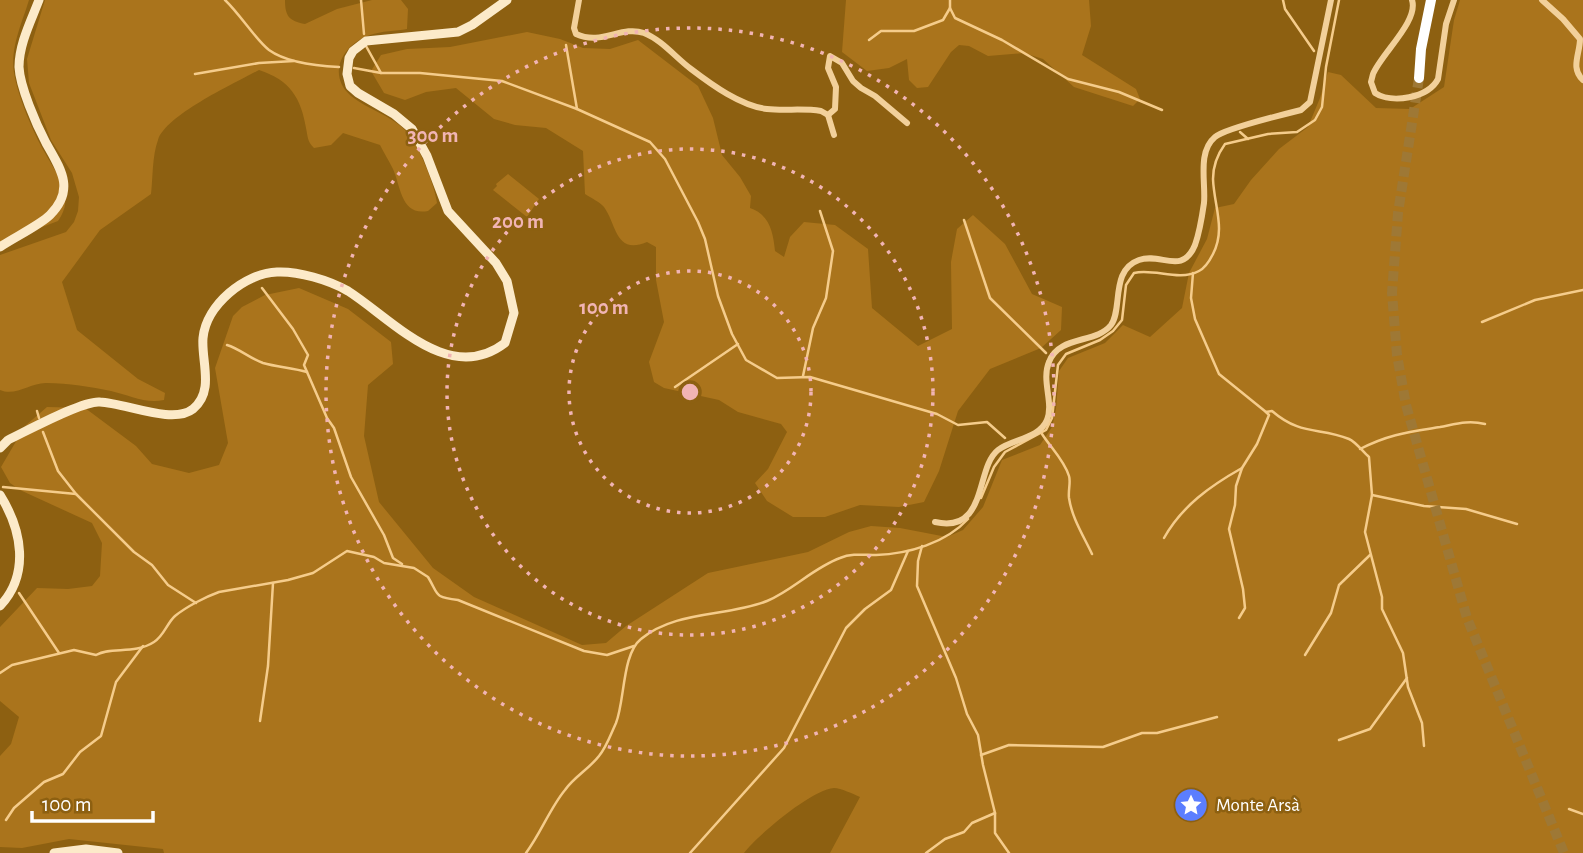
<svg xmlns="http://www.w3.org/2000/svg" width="1583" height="853" font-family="'Alegreya Sans',sans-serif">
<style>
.green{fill:#aa741c}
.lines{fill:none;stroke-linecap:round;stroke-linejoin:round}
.stream{stroke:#f5cc8b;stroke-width:2.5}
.highway-tunnel{stroke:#9e7835;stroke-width:10;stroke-dasharray:10 5;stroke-linecap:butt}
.street{stroke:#f2d09a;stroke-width:6}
.secondary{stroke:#fceac9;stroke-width:9}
.highway{stroke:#fff;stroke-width:10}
.ring{fill:none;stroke:#f1b4b4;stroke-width:3.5;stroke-dasharray:3.5 7}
.labels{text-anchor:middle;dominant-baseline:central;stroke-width:5;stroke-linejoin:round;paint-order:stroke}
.poi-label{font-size:19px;fill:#fff;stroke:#8d6011;text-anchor:start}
.centre{fill:#f1b4b4;stroke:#8d6011;stroke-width:3.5}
.ring-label{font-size:21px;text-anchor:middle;font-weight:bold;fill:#f1b4b4;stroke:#8d6011;stroke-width:5;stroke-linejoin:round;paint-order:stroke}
</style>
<rect width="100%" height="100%" fill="#8d6011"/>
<!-- green -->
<g class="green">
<path d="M0 0H29C22 23 10 48 14 73 18 97 33 132 45 153 57 175 76 197 58 221L0 243Z"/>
<path d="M45 0H285C285 16 289 21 305 24L337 9 372 0H401L408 9 407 29C396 31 381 31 370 35 343 44 326 74 351 96 367 109 390 115 405 130 418 142 435 186 437 203L428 211C401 216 401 187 393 169 389 161 384 153 380 145L343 133 331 145 314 148C307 141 308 137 306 128 301 98 290 80 259 70 235 83 166 115 158 140 152 156 153 178 151 194L100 230 62 282 77 330 138 379 165 393 164 400C145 404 129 395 111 391 91 387 68 383 47 383 31 382 16 397 0 390V255L66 232 74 222 78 211 79 197 72 173 51 140 29 83 27 59Z"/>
<path d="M846 0H1089L1091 26 1082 55 1136 89 1140 99 1133 106 1074 87 1043 59 1024 53 988 56 969 46 959 45 951 52 928 87 917 88 909 80 907 59 889 68 867 71 842 52Z"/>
<path d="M1460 0H1583V853H830L860 797C853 794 841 788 834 788 811 790 758 835 744 853H164L163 849 69 839 22 848 0 847V756L11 744 19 717 0 701V627L37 588 68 589 92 586 100 576 102 543 92 523 20 490 10 483 1 467 25 426 47 407 85 408 136 446 152 464 189 473 219 465 228 443 215 368 233 316 242 307 265 295 299 288 348 309 391 342 393 364 368 385 364 436 379 502 433 568 474 597 582 645 606 643 626 626 708 573 808 552 849 532 871 526 900 528 947 537 963 530 983 507 1002 460 1040 445 1052 427 1056 409 1059 371 1068 358 1105 343 1123 325 1150 337 1182 308 1189 273 1207 239 1215 208 1234 204 1251 180 1279 149 1308 127 1320 98 1328 72 1341 75 1376 108 1410 109 1444 87 1454 20Z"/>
<path d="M527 32 560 39 583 48 610 49 638 40 698 86 713 118 722 155 740 177 751 196 750 208C770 215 773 232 775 251L784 257 790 237 804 222 835 225 868 249 872 308 918 346 952 329 951 262 957 229 973 215 1005 244 1032 294 1062 307 1061 330 1041 348 990 369 958 411 939 471 924 502 899 507 860 505 825 517H793L767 501 755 483 768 469 787 432 781 424 738 412 719 400 664 388 654 382 649 362 664 322 656 280V247L647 242C615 255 617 225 604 207 600 202 591 198 585 194L583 151 546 128 515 125 494 119 456 88 426 92 405 100 384 93 371 71 381 55 407 49 450 47Z"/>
<path d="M508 174 539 199 527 217 493 190 497 186 496 184Z"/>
</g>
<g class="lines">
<!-- stream -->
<g class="stream">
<path d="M225 0C240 14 255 39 269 50 287 63 318 66 339 67"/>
<path d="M361 0 364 34"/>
<path d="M950 0V8L955 18 1002 40 1068 79 1119 92 1162 110"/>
<path d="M1283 0 1285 9 1314 51"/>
<path d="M869 40 881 31H914L943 20 950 8"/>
<path d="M566 45 577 109"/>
<path d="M366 46 381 73"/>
<path d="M354 68 381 73H420L502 81 577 109 650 142 665 159 698 222 705 239 718 296 732 334 746 360 777 378 810 377 937 414 958 425 987 422 1005 438"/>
<path d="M195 74 259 63 294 61"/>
<path d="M1240 132 1248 139"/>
<path d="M964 220 990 298 1046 353"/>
<path d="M1193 273 1191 298 1195 319 1219 374 1266 412 1272 411C1301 436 1319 427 1349 439 1356 442 1363 452 1369 457L1372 495 1365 532 1382 597V609L1403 653 1408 687 1422 723 1424 746"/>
<path d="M262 288 293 329 308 355 304 365 327 418 334 428 351 477 384 535 393 558 402 564"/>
<path d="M1482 322 1535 300 1583 290"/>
<path d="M227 345C240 349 249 358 263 363 277 367 293 368 307 372"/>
<path d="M803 376 813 328 826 298 833 251 820 211"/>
<path d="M675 387 738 344"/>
<path d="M37 411 39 418"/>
<path d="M43 432 58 471 76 494 134 552 152 565 168 585 196 603"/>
<path d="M1042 434C1051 448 1064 460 1069 476 1071 482 1068 490 1069 498 1072 518 1083 535 1092 554"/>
<path d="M1360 449C1389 434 1409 432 1440 427 1456 424 1468 420 1485 424"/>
<path d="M3 487 76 494"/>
<path d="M1372 495 1424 506 1466 509 1517 524"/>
<path d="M981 498 994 467 1005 452 1046 430 1052 418 1058 365 1066 354 1100 340 1113 331 1122 320 1126 285 1134 273C1155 268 1178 282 1199 271 1205 268 1210 260 1213 254 1226 229 1214 206 1213 179 1213 165 1217 155 1225 144L1268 134 1297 132 1315 120 1322 107 1326 67 1339 0"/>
<path d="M1164 538C1182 506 1210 486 1242 468"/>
<path d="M922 546 918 561 917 586 956 678 967 714 978 735 983 765 995 813V833L1009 853"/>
<path d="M19 593 59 653"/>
<path d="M1239 618 1245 608 1243 589 1229 529 1235 505 1236 486 1242 468 1257 444 1269 415 1266 412"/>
<path d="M1305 655 1331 613 1339 585 1370 555"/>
<path d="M0 673 12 665 74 650 96 655C111 646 134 655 154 642 164 636 167 623 175 616 186 607 205 597 219 592L288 580 313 573 347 551 374 557 384 563 414 568 428 577C439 595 433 597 458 600L584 651 607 655 634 646"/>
<path d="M260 721 268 666 273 583"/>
<path d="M1339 740 1370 729 1407 678"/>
<path d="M981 755 1009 745 1103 747 1142 733H1157L1217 717"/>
<path d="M1569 809 1583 814"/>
<path d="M6 820 14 808 44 782 63 774 80 752 101 736 116 682 143 646"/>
<path d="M526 853C541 833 550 808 565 790 574 777 589 769 599 756 606 748 611 734 616 723 625 700 622 654 641 639 676 610 727 617 767 601 793 590 813 568 840 558 852 553 864 555 876 555 908 554 946 543 968 519"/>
<path d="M690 853 784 748 846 628 865 609 891 590 908 551"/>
<path d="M926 853 945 839 964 832 972 823 995 813"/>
</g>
<!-- highway-tunnel -->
<path class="highway-tunnel" d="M1419 78 1398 213 1392 293 1397 355 1406 405 1467 618 1564 853"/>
<!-- street -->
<g class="street">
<path d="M579 0 574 28 576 34C602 46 621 25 644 33 662 40 676 58 691 69 712 85 741 106 767 109 785 111 803 108 821 111L828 115 834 135"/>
<path d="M1412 0C1419 21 1381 54 1373 74L1371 82 1375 93C1392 104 1428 98 1438 79L1446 24 1454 0"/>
<path d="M1542 0 1563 19 1580 39C1580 54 1570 68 1583 80"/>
<path d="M828 115 835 109 836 87 828 68 830 56 842 63 853 81 861 88 875 96 907 123"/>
<path d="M935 522C988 534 975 468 998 450 1012 439 1039 439 1047 420 1054 402 1041 381 1049 362 1059 335 1096 344 1111 325 1123 309 1110 270 1139 260 1161 252 1182 276 1195 245 1200 231 1202 217 1204 203 1206 183 1197 152 1215 137 1224 129 1285 114 1301 110L1310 102 1331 0"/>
</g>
<!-- secondary -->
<g class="secondary">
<path d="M0 247C13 238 40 225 50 215 76 189 60 168 46 143 36 124 20 87 19 67 19 44 31 21 39 0"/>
<path d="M0 448 8 440C27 431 83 400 100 402 125 403 173 425 193 409 215 391 201 361 203 338 206 305 245 273 277 272 298 271 329 280 348 291 392 319 449 386 505 343L514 313 507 281 496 263 448 211 427 156 412 129 394 114 358 93 350 86 347 74 349 58 353 51 366 41 458 32 472 25 507 0"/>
<path d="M0 495C22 530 30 574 0 606"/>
<path d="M54 853 86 849 118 853"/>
</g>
<!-- highway -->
<path class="highway" d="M1419 78 1421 49 1431 0"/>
</g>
<!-- distance rings -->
<g class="ring">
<circle cx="690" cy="392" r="121"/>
<circle cx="690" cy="392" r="243"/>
<circle cx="690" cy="392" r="364"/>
</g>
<!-- icons -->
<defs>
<g id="sight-disc" transform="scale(1.75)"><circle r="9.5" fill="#5b7eff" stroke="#8d6011"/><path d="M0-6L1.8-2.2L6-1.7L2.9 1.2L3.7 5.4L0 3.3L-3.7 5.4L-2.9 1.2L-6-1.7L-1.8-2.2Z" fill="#fff"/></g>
</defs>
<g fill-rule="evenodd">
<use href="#sight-disc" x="1191" y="805"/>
</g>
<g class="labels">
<!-- poi labels -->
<g class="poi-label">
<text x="1216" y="805">Monte Arsà</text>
</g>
</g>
<circle cx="690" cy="392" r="10" class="centre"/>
<g class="ring-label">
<text x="433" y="142">300 m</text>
<text x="518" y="228">200 m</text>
<text x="604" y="314">100 m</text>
</g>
<!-- scale -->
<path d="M32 811v10h121v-10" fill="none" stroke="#ffffff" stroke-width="3.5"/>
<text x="42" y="811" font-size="21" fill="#ffffff" stroke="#8d6011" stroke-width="5" paint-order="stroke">100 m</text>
</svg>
